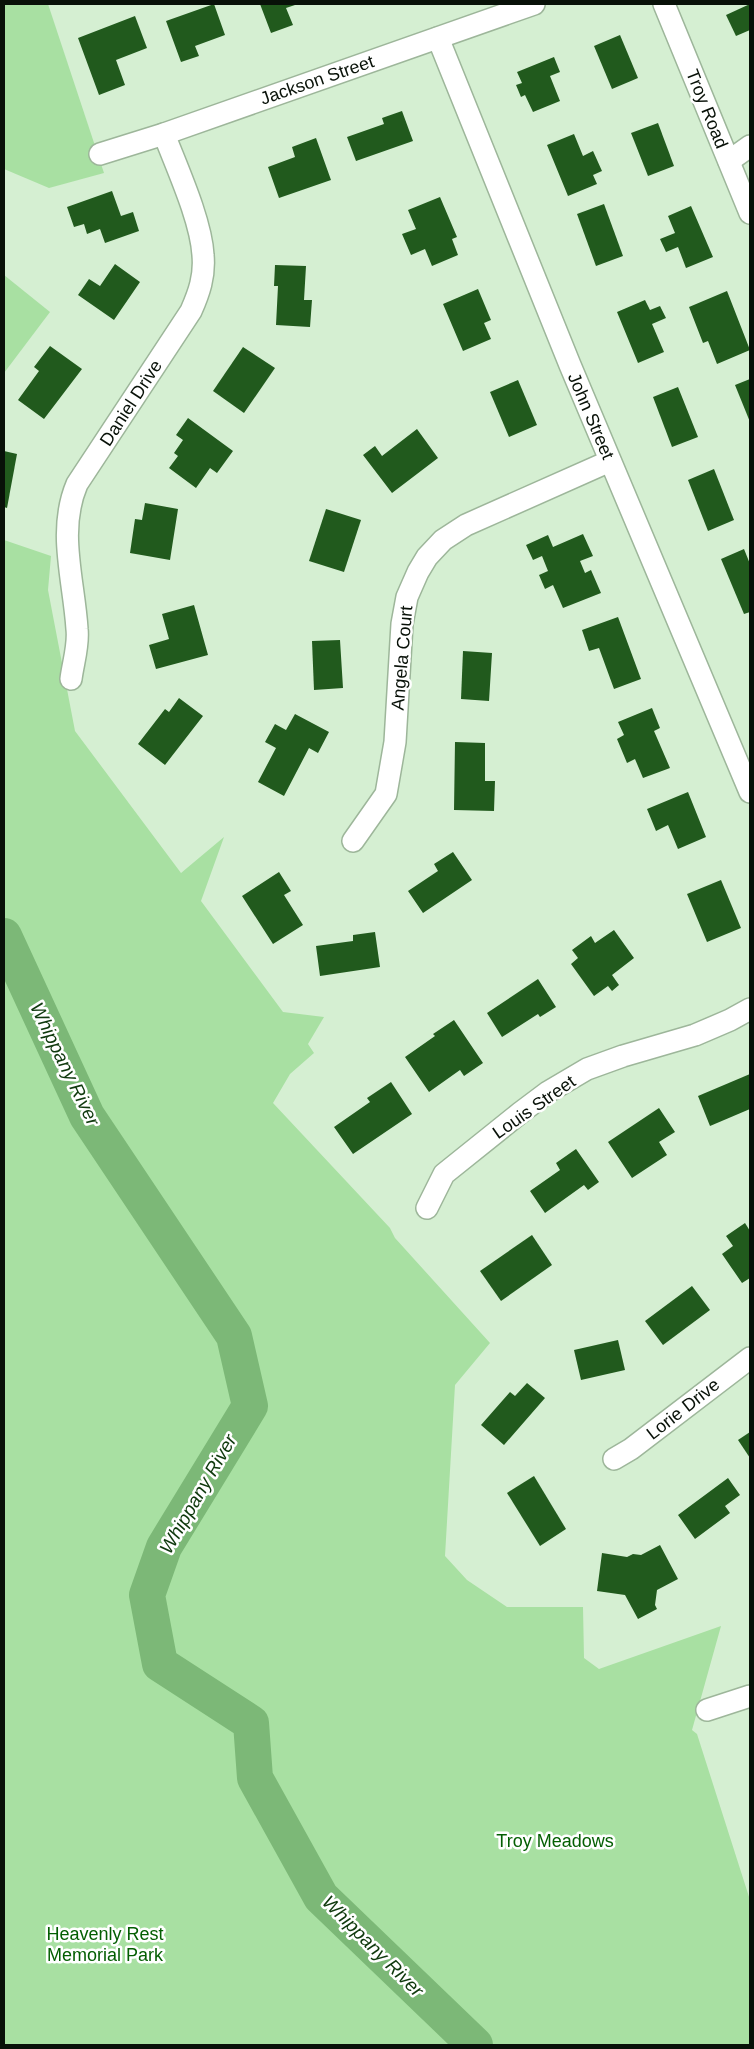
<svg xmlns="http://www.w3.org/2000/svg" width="754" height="2049" font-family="Helvetica,sans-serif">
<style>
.green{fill:#a8e0a2}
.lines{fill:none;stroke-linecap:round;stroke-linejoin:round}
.river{stroke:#7cb877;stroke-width:36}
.building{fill:#215a1d}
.minor-casing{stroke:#9db69a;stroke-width:24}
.minor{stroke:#fff;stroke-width:21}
.labels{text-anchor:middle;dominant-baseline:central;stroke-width:5;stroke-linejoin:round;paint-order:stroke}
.street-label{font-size:18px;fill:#081108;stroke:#fff}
.park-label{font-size:18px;fill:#035e02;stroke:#fff}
.water-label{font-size:19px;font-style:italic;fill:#0f390d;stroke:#fff}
</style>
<rect width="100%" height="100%" fill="#d5efd2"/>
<!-- green -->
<g class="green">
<path d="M4 4H48L104 173 49 188 4 169Z"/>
<path d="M4 275 50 312 4 373Z"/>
<path d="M4 540 51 556 48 590 75 731 181 873 224 837 201 901 283 1012 324 1017 308 1044 314 1053 290 1074 273 1103 390 1228 395 1238 490 1343 455 1385 445 1556 467 1580 507 1607H583L584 1658 599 1669 721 1626 692 1730 697 1734 750 1900V2045H4Z"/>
</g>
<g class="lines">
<!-- river -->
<path class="river" d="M4 936 87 1116 234 1336 250 1406 164 1547 147 1595 160 1664 251 1723 255 1778 321 1897 475 2045"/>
</g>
<!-- building -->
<g class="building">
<path d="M214 4 225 35 195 46 199 56 181 62 166 21Z"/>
<path d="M260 4H298L286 8 293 25 271 33Z"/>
<path d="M750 4V30L736 36 726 15Z"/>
<path d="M135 16 147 48 116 60 125 85 99 95 78 38Z"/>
<path d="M620 35 638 78 612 89 594 46Z"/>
<path d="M554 57 560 72 550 76 560 101 533 112 525 95 521 97 516 85 522 83 517 72Z"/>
<path d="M402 111 413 141 356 161 347 137 384 124 382 118Z"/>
<path d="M658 123 674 166 648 176 631 133Z"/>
<path d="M574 134 583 156 593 151 602 171 593 175 597 184 568 196 547 145Z"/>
<path d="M316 138 331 180 279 198 268 167 295 157 292 147Z"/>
<path d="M112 191 121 216 133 212 139 231 105 243 100 229 87 234 84 224 74 227 67 207Z"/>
<path d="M440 197 457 237 452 239 458 255 432 266 425 249 411 255 402 234 416 229 408 210Z"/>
<path d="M604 204 623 256 596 266 577 214Z"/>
<path d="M691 206 713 257 686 268 678 247 666 252 660 239 675 233 668 216Z"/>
<path d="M115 264 140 282 114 320 78 295 89 279 100 286Z"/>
<path d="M275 265 306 266 304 300H312L310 327 276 325 278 286H274Z"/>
<path d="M478 289 491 320 484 323 491 339 463 351 443 304Z"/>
<path d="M727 291 750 350 717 364 708 341 703 343 689 307Z"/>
<path d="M645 300 650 310 660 306 666 318 652 324 664 352 638 363 617 312Z"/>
<path d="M50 346 82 369 44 419 18 400 39 371 34 367Z"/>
<path d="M243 347 275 368 244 413 213 391Z"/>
<path d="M750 379V422L735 385Z"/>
<path d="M518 380 537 425 509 437 490 392Z"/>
<path d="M678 387 698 437 672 447 653 397Z"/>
<path d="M188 418 233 451 217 473 210 468 196 488 169 468 178 456 174 453 183 440 176 435Z"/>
<path d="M417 429 438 458 392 493 363 455 375 446 382 456Z"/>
<path d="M4 451 17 454 7 508 4 507Z"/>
<path d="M714 469 734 520 708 531 688 480Z"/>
<path d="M145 503 178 509 170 560 130 553 135 519 142 520Z"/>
<path d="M326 509 361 520 344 572 309 561Z"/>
<path d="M583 534 593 556 580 561 585 573 591 570 601 593 563 608 553 585 545 589 539 575 548 571 542 556 533 560 526 545 548 535 553 547Z"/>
<path d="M744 549 750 564V612L744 614 721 559Z"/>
<path d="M194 605 208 655 156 669 149 645 169 639 162 614Z"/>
<path d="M618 617 641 679 614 689 599 648 589 651 582 630Z"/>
<path d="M340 640 343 688 314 690 312 641Z"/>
<path d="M463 651 492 653 489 701 461 699Z"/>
<path d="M179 698 203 716 165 765 138 744 165 709 169 712Z"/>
<path d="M652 708 660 728 654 731 670 768 643 778 635 759 627 763 617 739 624 735 618 722Z"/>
<path d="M295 714 329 732 318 753 309 748 284 796 258 782 276 748 265 742 275 724 286 730Z"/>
<path d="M455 742 485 743V781H495L494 811 454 810Z"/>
<path d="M688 792 706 837 678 849 668 825 656 831 647 809Z"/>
<path d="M453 852 472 880 423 913 408 891 438 871 434 864Z"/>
<path d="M279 872 291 891 284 895 303 925 273 944 242 896Z"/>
<path d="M721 880 741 928 707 942 687 894Z"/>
<path d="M614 930 634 958 612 975 619 985 612 991 608 986 594 996 571 964 578 958 572 950 591 936 595 943Z"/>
<path d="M375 932 380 967 320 976 316 946 353 941V935Z"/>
<path d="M538 979 556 1007 540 1017 538 1014 502 1037 487 1013Z"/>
<path d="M454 1020 483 1063 464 1076 460 1070 429 1092 405 1057 435 1036 433 1034Z"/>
<path d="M750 1074V1109L710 1126 698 1096Z"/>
<path d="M391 1082 412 1114 353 1154 334 1127 370 1102 367 1098Z"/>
<path d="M659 1108 675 1132 659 1142 667 1155 632 1178 608 1142Z"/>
<path d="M576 1149 599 1182 588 1190 584 1185 545 1213 530 1191 560 1170 556 1163Z"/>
<path d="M745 1223 750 1231V1278L742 1283 722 1254 733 1246 726 1236Z"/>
<path d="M532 1235 552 1265 501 1301 480 1271Z"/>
<path d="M692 1286 710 1310 663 1345 645 1321Z"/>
<path d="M618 1340 625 1370 581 1380 574 1350Z"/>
<path d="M527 1383 545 1398 504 1445 481 1425 510 1392 515 1396Z"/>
<path d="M750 1432V1458L738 1440Z"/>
<path d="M534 1476 566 1529 540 1546 507 1493Z"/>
<path d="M728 1478 740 1495 725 1506 730 1513 695 1539 678 1515Z"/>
<path d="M660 1545 678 1579 657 1590 655 1605 657 1609 638 1619 625 1595 597 1591 602 1553 627 1557 633 1554 641 1555Z"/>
</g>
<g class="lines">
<!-- minor casing -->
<g class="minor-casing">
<g id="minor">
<path d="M664 4 750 213"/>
<path d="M438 38 570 365 750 792"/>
<path d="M100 154 164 134 534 4"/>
<path d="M729 161 750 146"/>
<path d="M71 679C73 663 79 645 77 629 74 580 57 531 77 484L191 311C199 293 205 276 203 255 201 220 177 168 164 134"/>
<path d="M353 841 386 794 395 742 402 624 407 597 418 572 427 557 443 540 466 525 610 461"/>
<path d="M427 1208 444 1174 520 1113 548 1092 587 1069 623 1056 695 1035 730 1020 750 1009"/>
<path d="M614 1459 631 1449 750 1358"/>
<path d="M707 1710 750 1696"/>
</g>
</g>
<!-- minor -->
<use href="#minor" class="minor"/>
</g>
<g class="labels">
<!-- street labels -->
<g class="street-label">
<text transform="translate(317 80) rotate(-19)">Jackson Street</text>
<text transform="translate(707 109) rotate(68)">Troy Road</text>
<text transform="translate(131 403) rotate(-57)">Daniel Drive</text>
<text transform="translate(591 416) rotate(67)">John Street</text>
<text transform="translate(402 658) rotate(-85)">Angela Court</text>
<text transform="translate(534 1107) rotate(-35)">Louis Street</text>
<text transform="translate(683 1409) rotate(-38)">Lorie Drive</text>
</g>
<!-- park labels -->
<g class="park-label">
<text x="555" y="1841">Troy Meadows</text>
<text x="105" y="1934">Heavenly Rest<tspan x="105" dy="21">Memorial Park</tspan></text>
</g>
<!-- water labels -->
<g class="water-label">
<text transform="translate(65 1064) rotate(64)">Whippany River</text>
<text transform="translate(198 1494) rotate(-60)">Whippany River</text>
<text transform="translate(373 1946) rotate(45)">Whippany River</text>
</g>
</g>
<!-- border -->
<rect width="754" height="2049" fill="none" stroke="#081108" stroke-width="10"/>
</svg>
